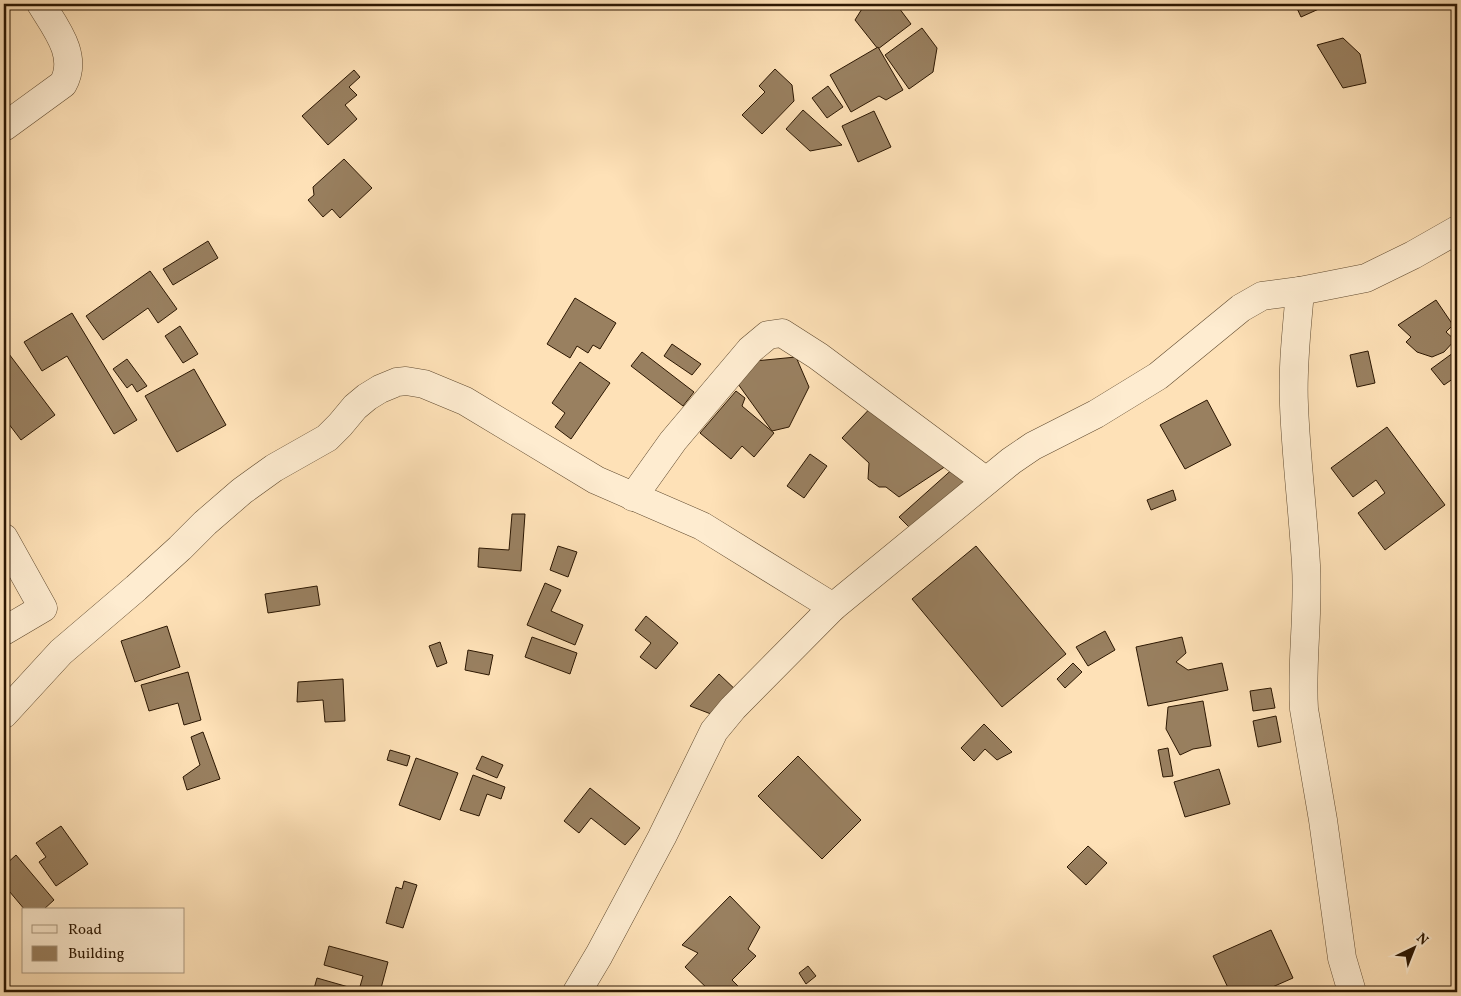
<svg xmlns="http://www.w3.org/2000/svg" width="1461" height="996" font-family="Vollkorn,serif">
<style>
.building{fill:#998060;stroke:#2c1702}
.lines{fill:none;stroke-linecap:round;stroke-linejoin:round}
.minor-casing{stroke:#604a2f;stroke-width:29}
.minor{stroke:#feecd0;stroke-width:28}
</style>
<rect width="100%" height="100%" fill="#fee1b7"/>
<filter id="stains"><feTurbulence type="fractalNoise" baseFrequency=".004" numOctaves="4"/><feColorMatrix values="0 0 0 0 .2 0 0 0 0 .09 0 0 0 0 .02 0 0 0 .5 -.17"/></filter>
<radialGradient id="worn" r=".72"><stop offset=".6" stop-color="#630" stop-opacity="0"/><stop offset="1" stop-color="#630" stop-opacity=".3"/></radialGradient>
<!-- building -->
<g class="building">
<path d="M865 4H896L911 24 878 49 855 20Z"/>
<path d="M1295 4H1319L1321 8 1301 17Z"/>
<path d="M922 28 937 48 933 72 909 89 885 55Z"/>
<path d="M1343 38 1360 54 1366 83 1343 88 1317 45Z"/>
<path d="M878 47 903 90 886 100 879 96 851 112 830 75Z"/>
<path d="M775 69 792 85 794 101 762 134 742 115 765 92 759 86Z"/>
<path d="M354 70 360 77 349 87 357 95 345 105 357 119 328 145 302 116Z"/>
<path d="M828 86 843 107 827 118 812 98Z"/>
<path d="M803 110 842 145 810 151 786 129Z"/>
<path d="M874 111 891 147 858 162 842 126Z"/>
<path d="M344 159 372 188 340 218 332 209 323 217 308 200 314 195 313 187Z"/>
<path d="M208 241 218 258 173 285 163 269Z"/>
<path d="M150 271 177 309 158 323 148 308 103 340 86 316Z"/>
<path d="M575 298 616 323 600 349 593 345 588 353 577 346 570 358 547 344Z"/>
<path d="M1436 300 1453 325 1446 332 1455 340 1444 352 1432 357 1417 352 1406 342 1411 337 1398 325Z"/>
<path d="M72 313 137 420 114 434 67 356 42 371 24 342Z"/>
<path d="M180 326 198 354 183 363 165 336Z"/>
<path d="M672 344 701 364 692 375 664 356Z"/>
<path d="M1457 350V376L1444 385 1431 369Z"/>
<path d="M1368 351 1375 383 1357 387 1350 355Z"/>
<path d="M642 352 694 392 683 406 631 366Z"/>
<path d="M9 354 55 415 21 440 5 419 4 420V358Z"/>
<path d="M796 357 809 387 789 427 772 431 738 384 755 361Z"/>
<path d="M127 359 147 386 137 392 132 384 127 388 113 369Z"/>
<path d="M580 362 610 383 571 439 555 427 565 413 552 403Z"/>
<path d="M194 369 226 425 177 452 145 396Z"/>
<path d="M736 391 745 398 742 406 774 433 754 457 742 446 731 459 700 433Z"/>
<path d="M1207 400 1231 445 1185 469 1160 425Z"/>
<path d="M877 401 946 466 899 497 886 487H879L868 479 869 463 842 438Z"/>
<path d="M1387 427 1445 505 1385 550 1358 513 1385 493 1376 480 1353 497 1331 468Z"/>
<path d="M810 454 827 466 804 498 787 486Z"/>
<path d="M956 466 968 481 913 531 899 517Z"/>
<path d="M1173 490 1176 500 1151 510 1147 500Z"/>
<path d="M512 514H525L521 571 478 567 479 548 509 550Z"/>
<path d="M558 546 577 552 568 577 550 570Z"/>
<path d="M976 546 1066 654 1002 707 912 599Z"/>
<path d="M545 583 561 590 551 611 583 625 575 645 527 625Z"/>
<path d="M317 586 320 605 268 613 265 594Z"/>
<path d="M646 616 678 643 656 669 640 657 651 643 635 630Z"/>
<path d="M167 626 180 667 135 682 121 641Z"/>
<path d="M1105 631 1115 650 1088 666 1076 647Z"/>
<path d="M532 637 577 653 570 674 525 657Z"/>
<path d="M1182 637 1186 653 1176 662 1188 670 1222 663 1228 690 1148 706 1136 647Z"/>
<path d="M440 642 447 663 437 667 429 646Z"/>
<path d="M468 650 493 655 489 675 465 670Z"/>
<path d="M1073 663 1082 672 1065 688 1057 679Z"/>
<path d="M188 672 201 720 184 725 178 703 149 711 141 685Z"/>
<path d="M719 674 739 693 711 714 690 706Z"/>
<path d="M343 679 345 721 325 722 323 700 297 702 298 682Z"/>
<path d="M1271 688 1275 708 1253 711 1250 691Z"/>
<path d="M1203 701 1211 746 1193 749 1180 755 1166 729 1168 707Z"/>
<path d="M1276 716 1281 742 1258 747 1253 721Z"/>
<path d="M984 724 1012 752 997 760 985 749 974 761 961 748Z"/>
<path d="M203 732 220 779 187 790 183 777 200 765 191 737Z"/>
<path d="M1168 748 1173 776 1163 777 1158 750Z"/>
<path d="M390 750 410 756 407 766 387 760Z"/>
<path d="M482 756 503 765 497 778 476 769Z"/>
<path d="M798 756 861 820 822 859 758 796Z"/>
<path d="M416 758 458 773 440 820 399 805Z"/>
<path d="M1219 769 1230 804 1185 817 1174 782Z"/>
<path d="M473 775 505 787 501 799 487 794 479 816 460 810Z"/>
<path d="M590 788 640 828 625 845 591 818 579 833 564 821Z"/>
<path d="M61 826 88 864 56 886 39 862 46 857 36 843Z"/>
<path d="M1088 846 1107 863 1086 885 1067 867Z"/>
<path d="M16 855 54 900 43 910H25L4 885V866Z"/>
<path d="M404 881 417 885 403 928 386 923 396 887 402 889Z"/>
<path d="M730 896 760 927 748 949 756 956 732 980 739 987 734 992H711L685 967 698 953 682 945Z"/>
<path d="M1271 930 1293 978 1261 992H1230L1213 956Z"/>
<path d="M329 946 388 962 380 992H313L317 978 359 990 363 976 324 965Z"/>
<path d="M808 966 816 976 806 984 799 973Z"/>
</g>
<g class="lines">
<!-- minor casing -->
<g class="minor-casing">
<g id="minor">
<path d="M4 127 63 84C79 56 55 27 41 4"/>
<path d="M1300 291C1297 328 1292 367 1294 405 1296 458 1303 511 1306 565 1309 613 1301 661 1304 709L1323 820 1342 958 1352 992"/>
<path d="M633 497 673 441 750 350 768 335 782 333 818 356 986 481"/>
<path d="M4 538 43 608 4 631"/>
<path d="M4 714 61 652 136 588 180 548 205 523 242 491 274 468 327 438 340 425 355 407 367 397 380 389 397 382 406 381 424 384 465 401 596 480 702 526 833 607"/>
<path d="M577 992 599 955 662 837 714 731 733 708 833 607 1011 461 1033 446 1096 414 1158 376 1241 308 1262 296 1300 291 1366 278 1413 255 1457 230"/>
</g>
</g>
<!-- minor -->
<use href="#minor" class="minor"/>
</g>
<!-- margin -->
<rect width="1461" height="996" fill="none" stroke="#fee1b7" stroke-width="20"/>
<rect x="5" y="5" width="1451" height="986" fill="none" stroke="#2c1702" stroke-width="2.5"/>
<rect x="10" y="10" width="1441" height="976" fill="none" stroke="#2c1702"/>
<!-- legend -->
<rect x="22" y="908" width="162" height="65" fill="#feecd0" stroke="#aa977e"/>
<rect x="32" y="925" width="25" height="8" fill="#feecd0" stroke="#aa977e"/>
<text x="68" y="934" font-size="15" fill="#2c1702">Road</text>
<rect x="32" y="946" width="25" height="15" fill="#998060" stroke="#aa977e"/>
<text x="68" y="958" font-size="15" fill="#2c1702">Building</text>
<!-- north arrow -->
<g transform="translate(1414 948) rotate(43)" stroke="#feecd0" stroke-width="4" paint-order="stroke">
<path d="M0-4L9 19L0 12L-9 19Z" fill="#2c1702"/>
<text y="-8" font-size="14" font-weight="bold" text-anchor="middle" fill="#2c1702">N</text>
</g>
<rect width="100%" height="100%" filter="url(#stains)"/>
<rect width="100%" height="100%" fill="url(#worn)"/>
</svg>
